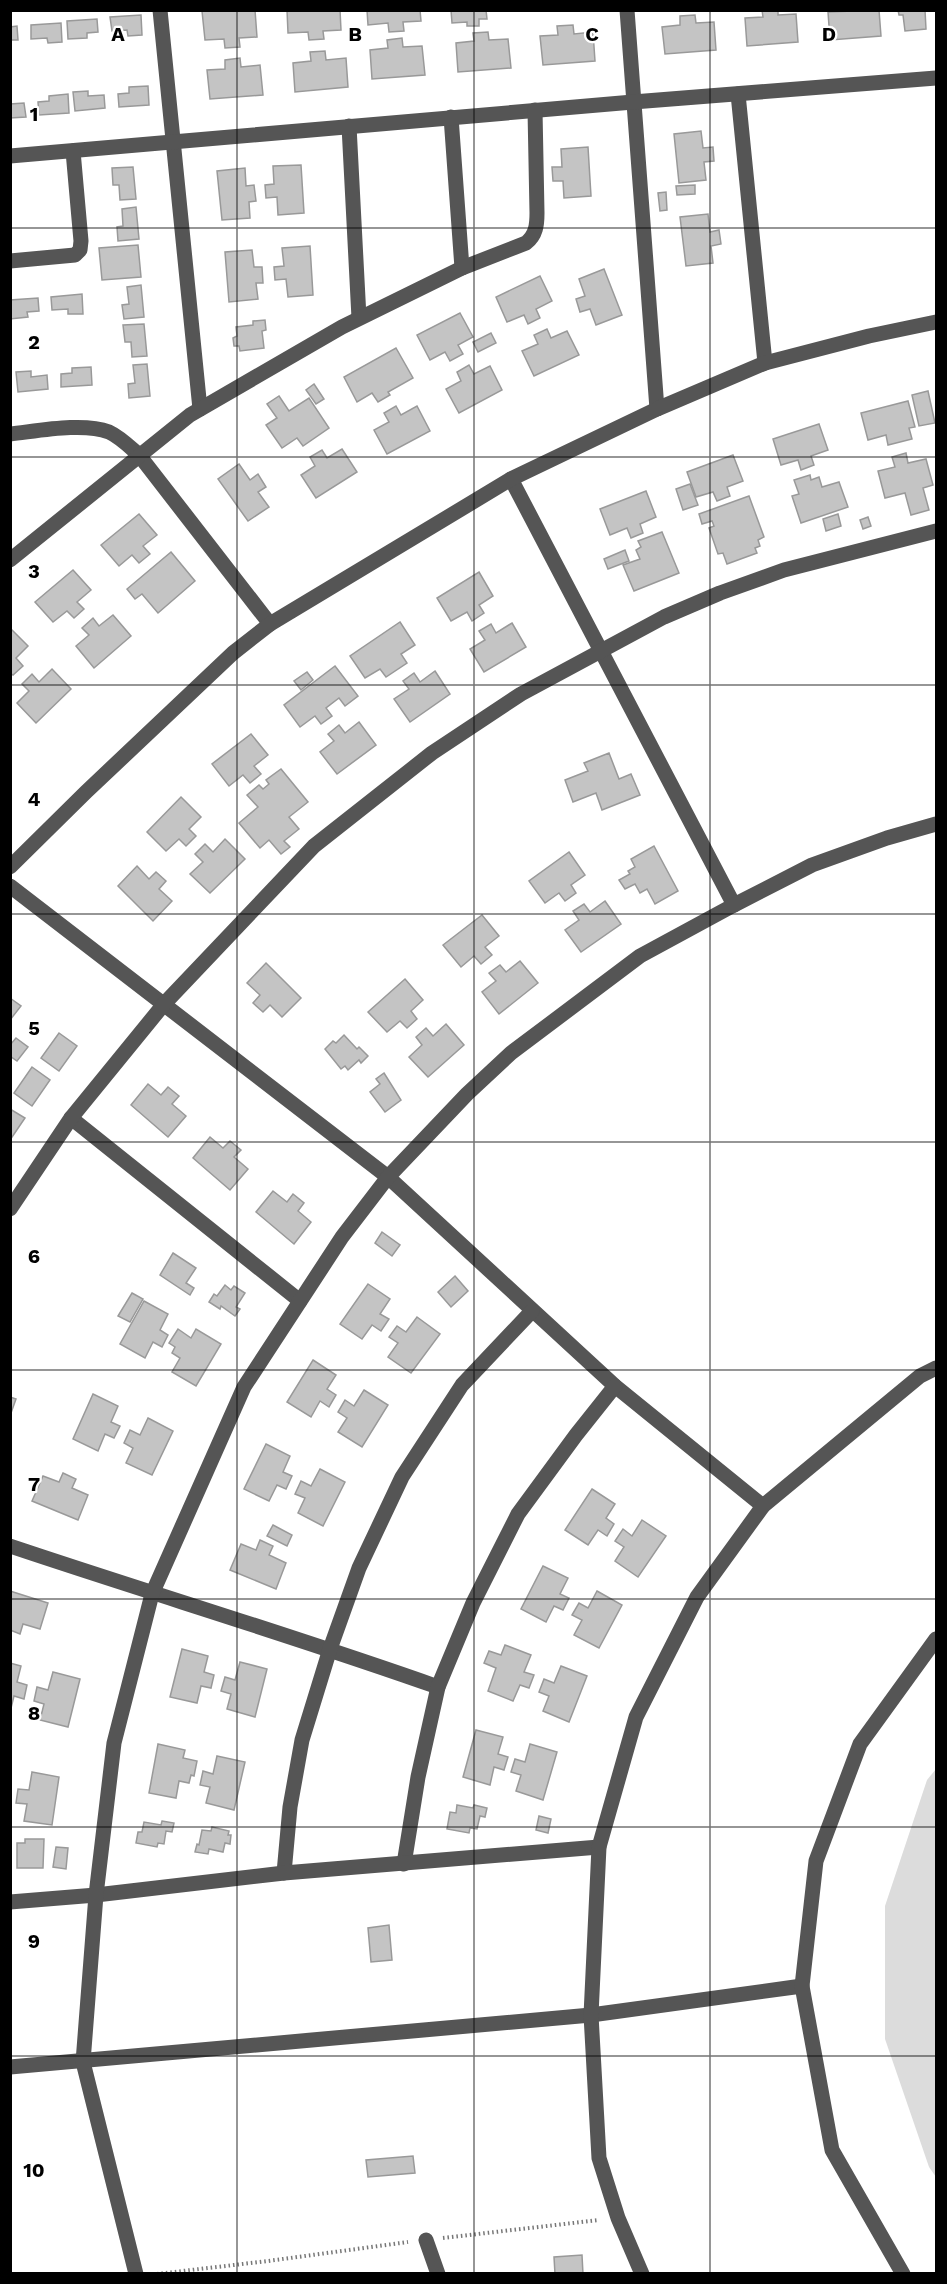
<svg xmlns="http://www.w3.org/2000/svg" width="947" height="2284" font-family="'Work Sans',sans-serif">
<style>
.green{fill:#dcdcdc}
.building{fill:#c4c4c4;stroke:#999;stroke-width:1.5}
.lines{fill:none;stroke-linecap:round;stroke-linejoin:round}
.path{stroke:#777;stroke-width:4;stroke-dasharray:1.5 3;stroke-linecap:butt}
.minor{stroke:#555;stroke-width:15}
.grid{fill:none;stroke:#000;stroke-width:1.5;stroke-opacity:0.55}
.grid-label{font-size:20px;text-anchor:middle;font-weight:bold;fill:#000;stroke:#fff;stroke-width:4.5;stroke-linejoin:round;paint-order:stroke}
</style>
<rect width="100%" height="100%" fill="#fff"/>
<!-- green -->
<path class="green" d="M936 1769V2177L929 2167 885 2039V1906L927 1780Z"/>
<!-- building -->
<g class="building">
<path d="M255 10 257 37 239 38 240 47 225 48 224 39 205 40 202 11Z"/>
<path d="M287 10H340L341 30 323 31 324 39 309 40 308 32 288 33Z"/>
<path d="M367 10H420L421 21 403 22 404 31 389 32 388 23 368 25Z"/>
<path d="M451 10H486L487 19H479V26H467V22L452 23Z"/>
<path d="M762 10H778V15L796 14 798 42 747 46 745 18 763 17Z"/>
<path d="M879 10 881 36 830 40 828 12Z"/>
<path d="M898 10H925L926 29 905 31 903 15H899Z"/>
<path d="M141 15 142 35 128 36 127 30 112 31 110 17Z"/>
<path d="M695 15 696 23 714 22 716 50 665 54 662 27 680 25V16Z"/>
<path d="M97 19 98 32 87 33V38L68 39 67 21Z"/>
<path d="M61 23 62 42 48 43 47 38 31 39V25Z"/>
<path d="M573 25 574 34 593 32 595 61 543 65 540 36 558 35 557 26Z"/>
<path d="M17 26 18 40H10V27Z"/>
<path d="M488 32 489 40 508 39 511 68 458 72 456 43 474 41 473 33Z"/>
<path d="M402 38 403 47 422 46 425 75 372 79 370 50 388 48 387 40Z"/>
<path d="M325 51 326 60 346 58 348 87 295 92 293 63 311 61 310 52Z"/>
<path d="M240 58 241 67 260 65 263 95 210 99 207 70 225 69V60Z"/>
<path d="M148 86 149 105 119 107 118 94 129 93V87Z"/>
<path d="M88 91V96L104 95 105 108 75 111 73 92Z"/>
<path d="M68 94 69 113 39 115 38 102 49 101V96Z"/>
<path d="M24 103 26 117 10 118V104Z"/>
<path d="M701 131 703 148 713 147 714 161 704 162 706 180 679 183 674 134Z"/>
<path d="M588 147 591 196 564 198 563 181H553L552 167H562L561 149Z"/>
<path d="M301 165 304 213 278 215 277 197 266 198 265 185 274 184 273 166Z"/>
<path d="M133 167 136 199 120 200 119 185H113L112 168Z"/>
<path d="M245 168 246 186 254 185 256 201 249 202 250 218 222 220 217 171Z"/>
<path d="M695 185V194L677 195 676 186Z"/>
<path d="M666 192 667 210 660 211 658 193Z"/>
<path d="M136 207 139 239 118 241 117 227 123 226 122 209Z"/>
<path d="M708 214 710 232 719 230 721 244 711 246 713 263 686 266 680 217Z"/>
<path d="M138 245 141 277 102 280 99 248Z"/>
<path d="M310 246 313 295 288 297 286 279 275 280 274 267 284 266 282 248Z"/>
<path d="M252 250 254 267H262L263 283H256L258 299 229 302 225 252Z"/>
<path d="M604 269 622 315 596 325 590 309 580 312 576 299 585 296 579 279Z"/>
<path d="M540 276 552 301 536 309 540 318 528 324 524 315 507 322 496 297Z"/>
<path d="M141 285 144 317 124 319 122 305 129 304 127 287Z"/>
<path d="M82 294 83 314H68V309L52 310 51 297Z"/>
<path d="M38 298 39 311 27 312 28 317 10 319V300Z"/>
<path d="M460 313 473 337 458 345 463 354 450 361 445 352 430 360 417 335Z"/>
<path d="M265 320 266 330 262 331 264 348 240 351 239 346H234L233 338 237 336 236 327 253 325V321Z"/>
<path d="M144 324 147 356 132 357 131 342H125L123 325Z"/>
<path d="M547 329 551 338 567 331 579 355 534 376 522 351 538 344 534 335Z"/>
<path d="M491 333 496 343 478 352 473 342Z"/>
<path d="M396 348 413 378 388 392 390 395 378 402 372 393 357 402 344 377Z"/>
<path d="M147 364 150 396 129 398 128 384 135 383 133 365Z"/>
<path d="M469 365 474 374 490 366 502 390 459 413 446 389 461 381 457 372Z"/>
<path d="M91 367 92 385 61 387V374L72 373V368Z"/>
<path d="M31 371V377L47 375 48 389 18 392 16 372Z"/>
<path d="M314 384 324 399 316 404 306 390Z"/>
<path d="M928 391 935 423 919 426 912 395Z"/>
<path d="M279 396 289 411 309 398 329 428 303 446 297 438 282 448 266 425 277 418 267 404Z"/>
<path d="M908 401 915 427 909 428 912 439 888 445 886 435 868 440 861 413Z"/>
<path d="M396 406 401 415 417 406 430 431 387 454 374 430 389 422 384 413Z"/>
<path d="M819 424 828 450 811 456 814 465 801 470 798 460 781 465 773 439Z"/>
<path d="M342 449 357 472 316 498 301 475 315 466 310 457 322 450 327 458Z"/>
<path d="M906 453 908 463 926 459 933 485 923 488 929 510 911 515 905 493 885 498 878 471 895 467 892 457Z"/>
<path d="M733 455 743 481 727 487 730 496 717 501 713 492 696 497 687 472Z"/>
<path d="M239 464 250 480 258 474 266 487 258 492 269 507 248 521 218 479Z"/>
<path d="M810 475 811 480 819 477 822 487 839 482 848 507 801 523 792 496 799 494 794 480Z"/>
<path d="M690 484 698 505 683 510 676 489Z"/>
<path d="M646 491 656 517 640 524 643 533 631 538 627 528 610 535 600 509Z"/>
<path d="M749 496 764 537 758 540 760 546 755 548 757 553 727 564 723 553 718 554 709 528 714 526 712 521 702 524 699 514Z"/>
<path d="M139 514 157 535 143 546 150 554 139 563 132 555 119 566 101 545Z"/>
<path d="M838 514 841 526 826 531 823 519Z"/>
<path d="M868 517 871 526 863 529 860 520Z"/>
<path d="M662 532 679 573 634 591 623 565 640 559 636 550 641 547 638 541Z"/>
<path d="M625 550 629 561 608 569 604 559Z"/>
<path d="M171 552 195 581 158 613 142 594 135 599 127 589Z"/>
<path d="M73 570 91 590 77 602 84 609 74 618 67 611 53 622 35 602Z"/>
<path d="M479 572 493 596 479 605 484 613 472 621 467 612 451 621 437 598Z"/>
<path d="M113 615 131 636 94 668 76 646 89 635 82 628 93 618 99 626Z"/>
<path d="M400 622 415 645 401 654 407 663 386 677 380 669 365 678 350 656Z"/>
<path d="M512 623 526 647 484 672 470 649 485 640 479 631 491 624 496 633Z"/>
<path d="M10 628 28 646 16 658 23 666 13 675 10 673Z"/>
<path d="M335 666 358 696 345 706 339 698 326 708 332 716 321 724 315 716 300 727 284 705Z"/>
<path d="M52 669 71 689 36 723 17 703 29 691 22 684 32 674 39 682Z"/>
<path d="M435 671 450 694 410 722 394 699 409 689 403 681 414 673 420 682Z"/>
<path d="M307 672 313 680 301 690 294 681Z"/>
<path d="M359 722 376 745 337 774 320 752 334 741 328 734 339 725 345 733Z"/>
<path d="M251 734 268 755 254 766 261 774 250 783 243 775 229 786 212 764Z"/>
<path d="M609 753 619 779 631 774 640 795 602 810 596 793 573 802 565 780 588 771 584 763Z"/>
<path d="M281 769 308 802 289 817 299 829 284 841 290 847 281 854 269 840 260 848 239 823 258 807 247 795 259 785 263 789 269 784 266 780Z"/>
<path d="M181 797 201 817 189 829 196 836 186 846 179 839 166 851 147 832Z"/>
<path d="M225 839 245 859 210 893 190 874 203 862 195 854 205 844 213 852Z"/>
<path d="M654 846 678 891 655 904 647 889 640 893 635 884 625 889 619 880 630 874 628 871 635 867 631 859Z"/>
<path d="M569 852 585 875 571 885 576 893 565 901 559 893 545 903 529 881Z"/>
<path d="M137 866 149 879 156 872 166 881 159 889 172 901 153 921 118 886Z"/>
<path d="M605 901 621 924 581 952 565 930 579 920 573 911 584 904 590 912Z"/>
<path d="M482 915 499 936 485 947 492 955 481 964 474 956 461 967 443 945Z"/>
<path d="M520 961 538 983 499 1014 482 992 496 981 489 973 500 965 506 972Z"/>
<path d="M266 963 301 998 282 1017 270 1005 263 1012 253 1003 260 995 247 983Z"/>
<path d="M405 979 423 1000 411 1011 417 1019 407 1028 400 1021 387 1032 368 1012Z"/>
<path d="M10 998 21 1006 10 1020Z"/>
<path d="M446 1024 464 1045 428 1077 409 1057 422 1045 416 1037 426 1028 433 1036Z"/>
<path d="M59 1033 77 1046 59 1071 41 1058Z"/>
<path d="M344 1035 357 1049 359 1047 368 1056 361 1063 359 1060 348 1070 345 1066 341 1069 325 1049 333 1041 336 1043Z"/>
<path d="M16 1038 28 1047 17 1061 10 1056V1045Z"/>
<path d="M32 1067 50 1080 32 1106 14 1093Z"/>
<path d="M384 1073 401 1100 385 1112 370 1092 380 1084 376 1079Z"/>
<path d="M148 1084 161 1095 168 1087 179 1096 172 1104 186 1116 168 1137 131 1105Z"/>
<path d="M10 1109 25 1118 10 1140Z"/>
<path d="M210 1137 223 1148 230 1141 241 1150 234 1157 248 1169 230 1190 193 1158Z"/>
<path d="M273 1191 287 1202 293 1194 304 1203 298 1211 311 1222 294 1244 256 1212Z"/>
<path d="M382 1232 400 1245 392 1256 375 1243Z"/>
<path d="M173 1253 196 1268 186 1283 194 1288 190 1295 160 1275Z"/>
<path d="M455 1276 468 1291 451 1307 438 1292Z"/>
<path d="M368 1284 390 1299 380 1314 389 1319 381 1331 372 1325 362 1339 340 1324Z"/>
<path d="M225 1285 231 1290 234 1286 245 1293 236 1307 240 1309 235 1316 221 1306 220 1309 209 1302 214 1294 217 1296Z"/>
<path d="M132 1293 143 1299 130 1322 118 1316Z"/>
<path d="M144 1301 168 1314 160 1330 168 1335 162 1347 153 1342 145 1358 120 1344Z"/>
<path d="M417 1317 440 1334 411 1373 388 1357 398 1343 389 1337 397 1326 406 1332Z"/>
<path d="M178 1329 191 1338 196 1329 221 1344 196 1386 172 1372 180 1358 172 1353 175 1347 169 1343Z"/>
<path d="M313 1360 336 1375 327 1389 336 1395 329 1407 320 1401 311 1417 287 1402Z"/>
<path d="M364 1390 388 1405 362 1447 338 1432 347 1418 338 1412 345 1400 354 1406Z"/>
<path d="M93 1394 118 1406 111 1422 120 1426 114 1438 105 1434 98 1451 73 1439Z"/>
<path d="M10 1397 16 1399 11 1413H10Z"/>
<path d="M148 1418 173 1431 152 1475 126 1463 133 1448 124 1443 130 1430 140 1435Z"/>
<path d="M266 1444 290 1456 283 1472 292 1476 286 1489 277 1485 269 1501 244 1489Z"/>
<path d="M320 1469 345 1482 323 1526 298 1513 305 1498 295 1494 301 1481 311 1486Z"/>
<path d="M63 1473 76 1479 72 1488 88 1495 78 1520 32 1501 43 1476 59 1482Z"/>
<path d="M592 1489 615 1504 606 1518 614 1524 607 1536 598 1530 588 1545 565 1530Z"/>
<path d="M642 1520 666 1536 638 1577 615 1561 624 1547 615 1541 623 1529 632 1536Z"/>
<path d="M273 1525 292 1535 287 1546 267 1536Z"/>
<path d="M260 1540 273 1546 269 1555 286 1563 276 1589 230 1570 241 1544 256 1550Z"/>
<path d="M543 1566 568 1578 560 1594 569 1598 563 1610 554 1606 546 1622 521 1609Z"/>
<path d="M10 1591 48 1603 40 1629 23 1624 20 1634 10 1630Z"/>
<path d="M597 1591 622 1605 599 1648 574 1635 582 1620 572 1615 579 1603 588 1608Z"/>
<path d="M505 1645 531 1655 524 1672 534 1675 529 1688 520 1685 513 1701 488 1691 496 1668 484 1663 489 1651 501 1655Z"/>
<path d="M182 1649 208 1656 204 1672 214 1675 211 1688 201 1686 197 1703 170 1697Z"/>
<path d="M240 1662 267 1669 255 1717 227 1709 231 1694 221 1691 225 1677 235 1680Z"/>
<path d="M10 1663 21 1666 17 1682 27 1685 24 1699 14 1696 10 1712Z"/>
<path d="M561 1666 587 1676 569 1722 543 1711 549 1696 539 1692 544 1679 554 1683Z"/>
<path d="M53 1672 80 1679 68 1727 40 1720 44 1704 34 1701 37 1687 48 1690Z"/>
<path d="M476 1730 503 1737 498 1754 508 1757 504 1770 494 1767 490 1785 463 1777Z"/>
<path d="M158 1744 185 1750 183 1758 197 1761 194 1776 191 1775 189 1783 179 1781 176 1798 149 1793Z"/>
<path d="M530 1744 557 1752 543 1800 516 1791 521 1775 511 1772 515 1759 525 1762Z"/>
<path d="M217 1756 245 1762 234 1810 206 1803 210 1787 200 1785 203 1771 213 1774Z"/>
<path d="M32 1772 59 1777 52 1825 24 1821 27 1804 16 1803 18 1789 29 1790Z"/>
<path d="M457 1805 473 1808 474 1805 487 1808 485 1817 480 1816 477 1829 470 1828 469 1833 447 1829 450 1812 456 1813Z"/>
<path d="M539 1816 551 1819 548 1833 536 1830Z"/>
<path d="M162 1821 174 1823 172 1832 166 1831 164 1844 158 1843 157 1847 136 1843 138 1832H142L144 1822 161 1825Z"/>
<path d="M212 1827 229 1831 228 1835H231L230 1844 225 1843 223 1852 209 1849 208 1854 195 1852 197 1844 199 1845 202 1830 211 1831Z"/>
<path d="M25 1839H44L43 1868H17V1843H25Z"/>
<path d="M56 1847 68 1848 66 1869 53 1867Z"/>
<path d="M389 1925 392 1960 371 1962 368 1928Z"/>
<path d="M413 2156 415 2173 368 2177 366 2160Z"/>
<path d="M582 2255 583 2274H555L554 2257Z"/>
</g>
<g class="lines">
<!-- path -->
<g class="path">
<path d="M443 2238 599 2220"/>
<path d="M157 2274 268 2261 408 2242"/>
</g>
<!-- minor -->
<g class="minor">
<path d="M160 10 200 409"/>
<path d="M627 10 657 409"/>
<path d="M738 94 765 363"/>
<path d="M451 117 462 268"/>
<path d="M349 126 359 318"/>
<path d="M10 156 633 102 936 78"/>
<path d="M10 261 75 255 80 250 81 241 73 151"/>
<path d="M10 434C38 431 83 422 109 432 120 437 130 447 139 455L270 624"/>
<path d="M511 479 734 905"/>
<path d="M10 560 190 415 342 327 462 268 526 243C536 235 537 225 537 213L535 110"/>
<path d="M10 867 86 792 233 653 270 624 511 479 657 409 765 363 869 336 936 322"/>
<path d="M10 886 388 1177 615 1386 763 1506"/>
<path d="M71 1118 300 1301"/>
<path d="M10 1209 71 1118 164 1004 314 846 432 753 521 694 664 617 720 593 784 570 936 531"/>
<path d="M10 1546C153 1594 297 1637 438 1687"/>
<path d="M404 1864 418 1777 438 1687 473 1603 518 1514 576 1435 615 1386"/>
<path d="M284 1873 290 1807 302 1740 330 1649 359 1568 402 1477 462 1385 532 1311"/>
<path d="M10 1902 96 1895 284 1873 599 1847"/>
<path d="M10 2067 591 2015 802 1986"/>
<path d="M426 2240 438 2274"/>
<path d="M136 2274 83 2062 96 1895 114 1743 152 1594 244 1387 342 1237 388 1177 467 1094 511 1053 640 956 734 905 812 865 887 838 936 824"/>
<path d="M642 2274 618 2218 599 2158 591 2015 599 1847 636 1717 697 1597 763 1506 920 1376 936 1368"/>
<path d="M903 2274 832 2150 802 1986 816 1861 860 1744 936 1639"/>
</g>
</g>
<!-- grid -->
<path class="grid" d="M237 10V2274M474 10V2274M710 10V2274M10 228H936M10 457H936M10 685H936M10 914H936M10 1142H936M10 1370H936M10 1599H936M10 1827H936M10 2056H936"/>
<g class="grid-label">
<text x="118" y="41">A</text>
<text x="355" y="41">B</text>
<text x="592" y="41">C</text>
<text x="829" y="41">D</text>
<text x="34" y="121">1</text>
<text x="34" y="349">2</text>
<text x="34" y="578">3</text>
<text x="34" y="806">4</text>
<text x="34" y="1035">5</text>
<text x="34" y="1263">6</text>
<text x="34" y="1491">7</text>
<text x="34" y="1720">8</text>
<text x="34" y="1948">9</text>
<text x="34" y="2177">10</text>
</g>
<!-- border -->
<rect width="947" height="2284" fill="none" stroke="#000000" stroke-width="24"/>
</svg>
